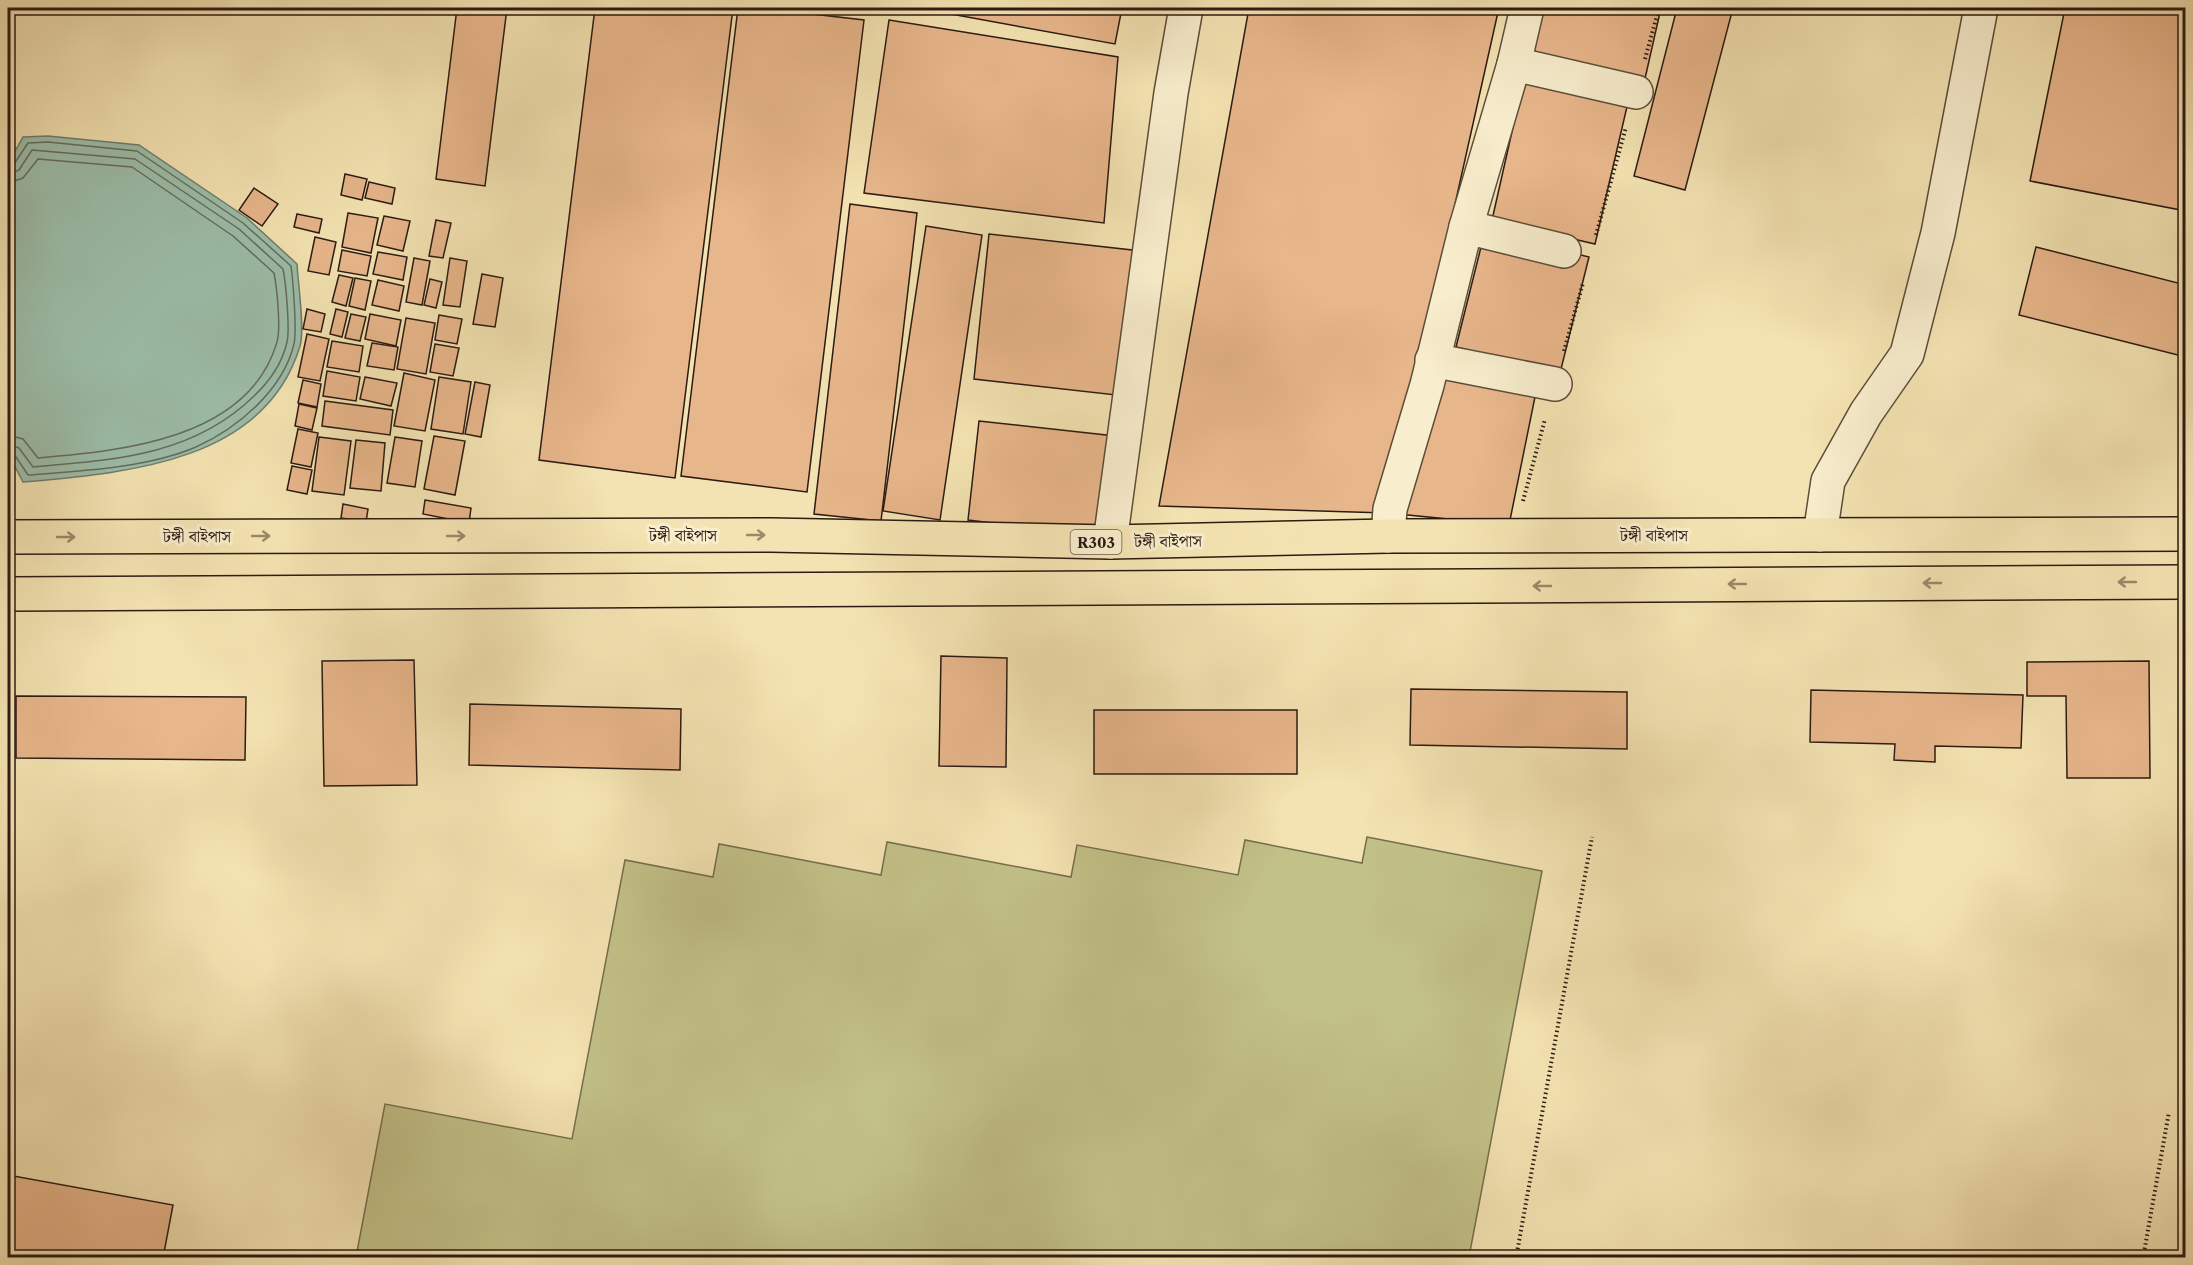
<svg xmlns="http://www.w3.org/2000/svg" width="2193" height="1265" font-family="'Libre Caslon Text','Noto Serif Bengali',serif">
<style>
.green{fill:#c2c188;stroke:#766e4e;stroke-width:1.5}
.water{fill:#9cbeaa;stroke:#6f7d6e;stroke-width:1.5}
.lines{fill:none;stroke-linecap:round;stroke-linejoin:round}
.shore{stroke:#646c5e;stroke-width:1.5}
.building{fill:#e8b68b;stroke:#2b1b13;stroke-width:1.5}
.minor-casing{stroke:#5d4d3b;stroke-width:36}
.major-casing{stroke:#2b1b13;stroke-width:36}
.path{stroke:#2b1b13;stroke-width:4;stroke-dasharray:1.5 3;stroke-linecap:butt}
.minor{stroke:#f8edcd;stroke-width:33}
.major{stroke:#f4e3b2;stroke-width:33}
.oneway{stroke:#9a896a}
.labels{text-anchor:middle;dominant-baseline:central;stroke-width:6;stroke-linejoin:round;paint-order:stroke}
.shield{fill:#f8edcd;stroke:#685a4b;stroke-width:1.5}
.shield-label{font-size:15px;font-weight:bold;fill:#2b1b13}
.street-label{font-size:16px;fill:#2b1b13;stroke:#f8edcd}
</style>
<rect width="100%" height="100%" fill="#f4e3b2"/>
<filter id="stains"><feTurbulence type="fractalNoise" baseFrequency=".00333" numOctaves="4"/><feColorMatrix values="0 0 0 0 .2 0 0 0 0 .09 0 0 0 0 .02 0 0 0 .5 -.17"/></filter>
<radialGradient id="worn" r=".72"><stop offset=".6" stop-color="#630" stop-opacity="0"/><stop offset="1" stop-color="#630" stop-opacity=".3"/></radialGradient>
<!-- green -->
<path class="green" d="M1367 837 1542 871 1469 1257H356L385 1104 572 1139 625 860 713 877 719 844 881 875 887 842 1071 877 1077 845 1238 875 1245 840 1362 863Z"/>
<!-- water -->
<path class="water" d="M48 136 139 145 247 218 297 264C298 283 305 330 300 346 265 463 125 473 23 482L8 453V164L23 137Z"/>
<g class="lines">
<!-- shore -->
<g class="shore">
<path d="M8 166 14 164 28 143 48 142 137 151 243 223 291 266C293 280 297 331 294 344 283 390 238 428 196 447 147 468 81 471 28 475L14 454 8 452"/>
<path d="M8 174 19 170 32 150 135 159 239 229 283 269C286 283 290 330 287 342 282 364 270 381 254 396 193 456 113 460 33 467L19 448 8 444"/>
<path d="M8 183 23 178 38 159 132 167 233 236 274 273C277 288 281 328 277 342 249 439 122 451 38 458L23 439 8 435"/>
</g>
</g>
<!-- building -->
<g class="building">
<path d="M457 8H507L485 186 436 179Z"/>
<path d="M595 8H733L675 478 539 460Z"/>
<path d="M738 8H760L864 20 807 492 681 476Z"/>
<path d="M918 8H1122L1115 44Z"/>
<path d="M1249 8H1479L1498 12 1386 513 1159 506Z"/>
<path d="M1543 8H1661L1644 83 1532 57Z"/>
<path d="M1677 8H1733L1685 190 1634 176Z"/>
<path d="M2065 8H2186V211L2030 181Z"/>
<path d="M889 20 1118 57 1104 223 864 193Z"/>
<path d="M1525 74 1629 98 1595 244 1492 220Z"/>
<path d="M345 174 367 179 362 200 341 195Z"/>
<path d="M369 182 395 188 392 204 365 198Z"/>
<path d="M254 188 278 204 262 226 239 210Z"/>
<path d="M850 204 917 213 881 521 814 514Z"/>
<path d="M348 213 378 218 371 253 342 247Z"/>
<path d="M297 214 322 219 319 233 294 227Z"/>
<path d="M384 216 410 221 403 251 377 245Z"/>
<path d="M436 220 451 223 443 258 429 256Z"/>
<path d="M926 226 982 235 940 520 883 511Z"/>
<path d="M1485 231 1589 257 1560 373 1456 347Z"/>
<path d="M989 234 1141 251 1125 396 974 379Z"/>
<path d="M315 237 336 242 329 275 308 271Z"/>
<path d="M2036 247 2186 285V357L2019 315Z"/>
<path d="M342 250 371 256 367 276 338 271Z"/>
<path d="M378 252 407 257 403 280 373 274Z"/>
<path d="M414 258 430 261 422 305 406 302Z"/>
<path d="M450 258 467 261 460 307 443 305Z"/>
<path d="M482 274 503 278 495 327 473 324Z"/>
<path d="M339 275 353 278 346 306 332 302Z"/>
<path d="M355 278 371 281 365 310 349 306Z"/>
<path d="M430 279 442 282 436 308 424 305Z"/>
<path d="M378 280 404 286 399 311 372 305Z"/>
<path d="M307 309 325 314 321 332 303 329Z"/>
<path d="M336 309 348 312 342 337 330 334Z"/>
<path d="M351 314 366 317 360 341 345 338Z"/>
<path d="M370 314 401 320 396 346 365 339Z"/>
<path d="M439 315 462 319 457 344 435 340Z"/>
<path d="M406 318 435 323 426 374 397 369Z"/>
<path d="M307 334 329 339 320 381 298 377Z"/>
<path d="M332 341 363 346 359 372 327 367Z"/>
<path d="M372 343 398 347 394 370 367 366Z"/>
<path d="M435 344 459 348 453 376 430 372Z"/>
<path d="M1432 366 1537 387 1509 525 1398 514Z"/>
<path d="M327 371 360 377 356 401 323 396Z"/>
<path d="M404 373 435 380 425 431 394 426Z"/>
<path d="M365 377 397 383 391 406 360 399Z"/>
<path d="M439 377 471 382 463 434 431 429Z"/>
<path d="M303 380 321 384 317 407 298 403Z"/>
<path d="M475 382 490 385 481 437 465 434Z"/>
<path d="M325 401 393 410 390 435 322 426Z"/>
<path d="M299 404 317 408 312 430 295 426Z"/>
<path d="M979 421 1115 436 1104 536 968 520Z"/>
<path d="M298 429 318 433 311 467 291 463Z"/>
<path d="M434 436 465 441 455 495 424 489Z"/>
<path d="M319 437 351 441 344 495 312 491Z"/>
<path d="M395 437 422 441 415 487 387 483Z"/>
<path d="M356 440 385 443 381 491 350 488Z"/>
<path d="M292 466 312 470 307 494 287 490Z"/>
<path d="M425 500 471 508 469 523 423 514Z"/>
<path d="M343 504 368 509 366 522 341 518Z"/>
<path d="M941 656 1007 658 1006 767 939 766Z"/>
<path d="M414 660 417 785 324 786 322 661Z"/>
<path d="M2149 661 2150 778H2067L2066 696H2027V662Z"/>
<path d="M1411 689 1627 692V749L1410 745Z"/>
<path d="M1811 690 2023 695 2021 748 1935 746V762L1894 760 1895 744 1810 742Z"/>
<path d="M16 696 246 697 245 760 16 758Z"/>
<path d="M470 704 681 709 680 770 469 765Z"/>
<rect x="1094" y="710" width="203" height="64"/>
<path d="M8 1175 173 1205 163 1258H8Z"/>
</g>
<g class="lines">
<!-- minor casing -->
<g class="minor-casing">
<g id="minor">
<path d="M1514 64 1636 92"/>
<path d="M1466 227 1564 251"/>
<path d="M1432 360 1555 384"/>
<path d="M1820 535 1828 481 1866 413 1907 354 1938 233 1981 8"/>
<path d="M1388 536 1390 509 1427 385 1466 227 1514 64 1527 8"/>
<path d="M1110 542 1171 93 1186 8"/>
</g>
</g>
<!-- major casing -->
<g class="major-casing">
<g id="major">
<path d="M8 537 771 535 1110 542 1388 536 2186 534"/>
<path d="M8 594 2186 582"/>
</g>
</g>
<!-- path -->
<g class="path">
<path d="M1645 59 1659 8"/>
<path d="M1596 235 1626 127"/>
<path d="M1564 351 1583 283"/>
<path d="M1523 501 1545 419"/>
<path d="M1516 1258 1592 837"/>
<path d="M2143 1258 2169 1112"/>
</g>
<!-- minor -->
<use href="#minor" class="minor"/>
<!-- major -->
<use href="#major" class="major"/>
</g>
<!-- one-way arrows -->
<defs><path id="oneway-shaft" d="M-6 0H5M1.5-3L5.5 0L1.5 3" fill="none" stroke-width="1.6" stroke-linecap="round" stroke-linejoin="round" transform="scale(1.5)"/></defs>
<g class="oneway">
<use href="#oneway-shaft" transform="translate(756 535)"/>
<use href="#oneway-shaft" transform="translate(261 536)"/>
<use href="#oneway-shaft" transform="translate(456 536)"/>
<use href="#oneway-shaft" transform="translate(66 537)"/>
<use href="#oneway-shaft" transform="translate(2127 582) rotate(180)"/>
<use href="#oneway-shaft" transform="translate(1932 583) rotate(180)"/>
<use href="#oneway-shaft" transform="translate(1737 584) rotate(180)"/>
<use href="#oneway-shaft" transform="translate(1542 586) rotate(180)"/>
</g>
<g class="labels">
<!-- shield labels -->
<rect class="shield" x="1070.5" y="530" width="51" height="24" rx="4.5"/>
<g class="shield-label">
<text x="1096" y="542">R303</text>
</g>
<!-- street labels -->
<g class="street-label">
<text x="683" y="535">টঙ্গী বাইপাস</text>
<text x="1654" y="535">টঙ্গী বাইপাস</text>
<text x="197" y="536">টঙ্গী বাইপাস</text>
<text transform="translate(1168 541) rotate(-1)">টঙ্গী বাইপাস</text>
</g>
</g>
<!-- margin -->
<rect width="2193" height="1265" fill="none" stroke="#f4e3b2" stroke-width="30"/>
<rect x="9" y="9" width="2175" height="1247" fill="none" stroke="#2b1b13" stroke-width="3"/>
<rect x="15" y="15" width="2163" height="1235" fill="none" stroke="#2b1b13" stroke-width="1.5"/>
<rect width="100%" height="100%" filter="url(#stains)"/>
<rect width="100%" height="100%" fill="url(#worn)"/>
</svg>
